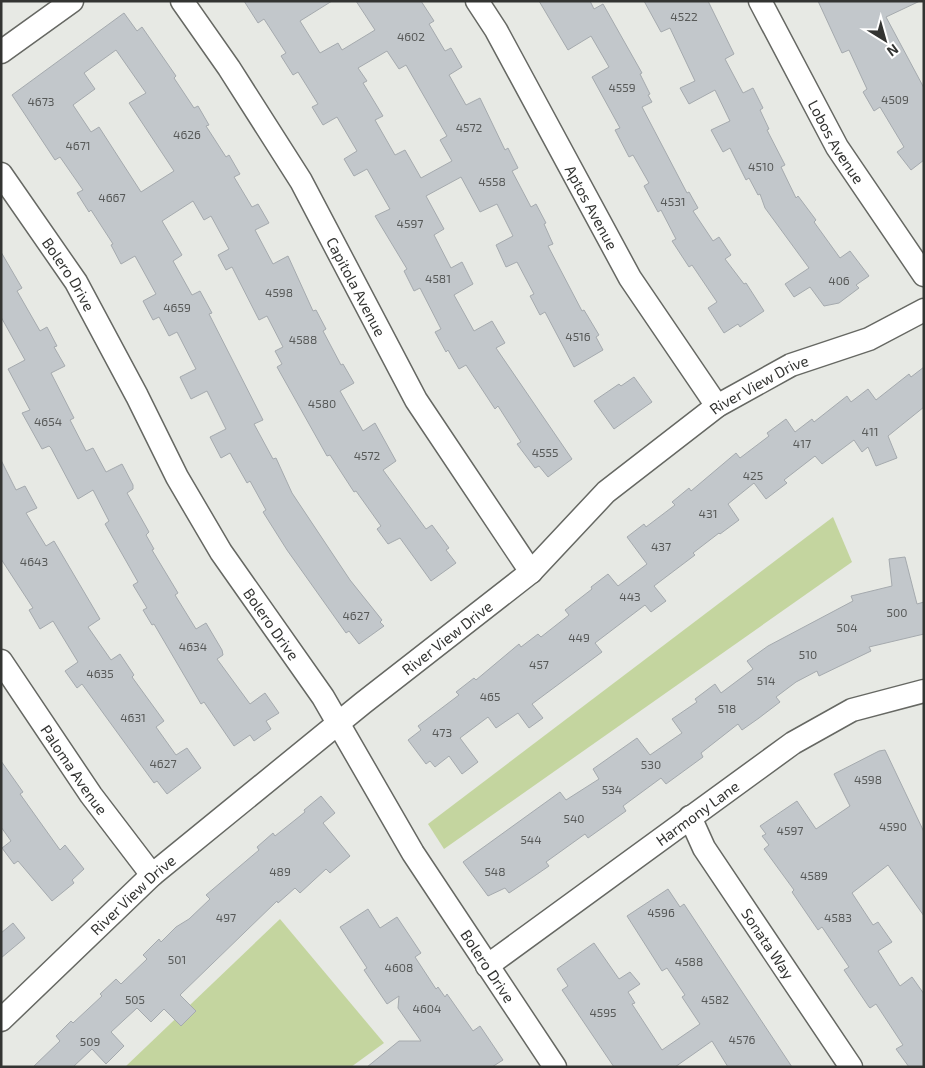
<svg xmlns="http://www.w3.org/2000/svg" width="925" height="1068" font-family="'Exo 2',sans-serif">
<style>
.green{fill:#c4d59f}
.building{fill:#c2c7cb;stroke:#a5aaae;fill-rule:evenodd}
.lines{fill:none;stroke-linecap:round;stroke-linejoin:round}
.street-casing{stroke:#666863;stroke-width:25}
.street{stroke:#fff;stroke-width:22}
.labels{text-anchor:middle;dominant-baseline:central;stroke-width:4;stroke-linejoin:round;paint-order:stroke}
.number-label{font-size:12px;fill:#575958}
.street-label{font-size:15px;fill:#333432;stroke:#fff}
</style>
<rect width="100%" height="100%" fill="#e7e9e4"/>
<!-- green -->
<g class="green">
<path d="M833 517 852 562 444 849 428 824Z"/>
<path d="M280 919 384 1043 351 1067H125Z"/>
</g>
<!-- building -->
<g class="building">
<path d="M244 1H332L300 21 320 53 338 43 342 50 375 30 356 1H421L434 21 429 24 445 51 451 48 462 67 449 75 466 105 480 98 505 150 508 148 518 168 512 171 531 207 536 204 546 223 544 224 553 244 548 246 582 311 584 310 599 335 596 337 603 350 574 367 545 312 540 315 530 296 534 294 517 262 506 267 496 245 513 236 497 204 480 212 461 177 426 196 444 229 434 235 451 268 462 262 473 284 454 295 474 331 492 321 505 343 496 348 572 459 548 477 539 466 535 468 517 444 521 442 498 406 495 409 466 365 459 369 448 350 446 352 435 332 441 329 420 288 414 291 404 271 407 269 375 216 390 209 367 169 354 176 344 159 357 151 337 117 323 125 312 107 318 104 298 72 293 75 281 56 286 53 264 19 258 23ZM387 51 399 69 406 65 447 136 440 140 452 161 421 178 405 150 395 155 375 120 383 116 363 83 367 81 358 68Z"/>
<path d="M539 1H590L594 9 603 4 642 73 640 74 650 94 648 95 652 102 642 107 687 193 689 192 698 208 693 211 713 241 719 237 731 255 725 259 744 284 746 283 764 311 740 327 738 324 724 333 708 308 717 302 692 265 689 267 672 241 676 239 661 210 658 212 644 186 649 183 633 155 629 157 615 130 620 128 592 77 609 67 591 36 568 50Z"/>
<path d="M644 1H708L734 54 725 59 743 93 753 88 763 108 760 110 769 129 767 130 785 165 781 167 796 198 798 196 816 220 814 222 840 258 850 251 869 276 856 285 859 288 839 303 824 306 810 287 794 297 785 284 809 268 765 208 760 194 758 195 749 178 746 180 730 148 723 152 711 130 730 121 715 90 689 104 680 88 695 81 670 28 661 32Z"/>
<path d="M818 1H920L886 17 924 88V160L911 170 897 152 904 147 880 107 874 111 863 92 867 89 849 50 842 53Z"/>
<path d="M124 13 137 31 142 27 176 76 174 78 194 108 198 106 209 125 206 126 226 157 229 155 240 174 234 177 252 207 258 204 269 223 255 230 273 264 288 256 313 311 316 310 326 329 323 331 341 365 343 364 354 383 340 391 363 431 375 423 396 461 383 470 426 529 432 525 449 548 446 550 456 563 431 581 400 538 388 544 377 529 381 526 356 491 354 492 330 455 327 456 277 367 282 364 275 351 283 347 267 316 259 320 232 267 226 270 218 255 229 249 211 216 204 220 193 201 162 221 182 255 173 261 192 295 200 291 212 313 209 314 263 420 254 424 273 459 276 458 292 493 350 580 382 620 380 622 384 626 359 644 349 631 346 633 287 550 263 512 266 510 250 481 247 483 230 453 221 458 210 437 226 429 207 391 191 399 180 377 196 369 177 332 169 336 159 317 153 320 143 301 156 294 135 256 121 264 111 245 113 244 91 210 89 212 77 193 83 190 60 157 55 160 12 95ZM116 50 146 93 129 103 174 171 141 192 99 127 91 132 73 105 95 89 84 73Z"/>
<path d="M1 252 22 288 17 291 40 331 47 327 57 346 54 347 65 366 51 373 74 418 70 420 86 451 93 448 106 472 122 464 133 485V489L127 493 149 532 146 535 154 549 152 550 178 593 175 595 196 629 206 623 222 650 223 655 217 659 250 704 265 693 279 713 266 721 271 729 254 741 250 735 234 746 204 702 201 704 154 624 152 625 143 610 147 608 133 585 138 582 105 524 109 521 93 490 78 499 51 448 49 446 42 449 22 413 30 410 8 369 25 360 1 317Z"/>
<path d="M924 367V407L888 436 897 458 876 466 868 447 862 452 854 440 822 464 815 456 784 480 787 483 766 499 754 483 728 504 739 520 720 534 719 533 693 553 695 555 654 586 666 601 651 612 645 605 595 643 602 652 532 704 543 718 529 728 518 713 496 728 488 717 460 738 478 762 462 774 449 756 435 767 430 761 426 764 408 740 421 730 418 726 459 695 456 692 474 678 476 680 519 644 521 647 538 634 541 637 569 615 565 610 592 589 591 587 608 574 618 586 647 564 627 537 644 524 646 527 675 505 672 502 689 488 691 491 736 453 740 458 769 436 767 433 786 419 795 432 812 419 814 422 847 396 851 402 868 389 876 400 909 374 911 377Z"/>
<path d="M634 377 652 402 614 429 594 401 619 384 621 386Z"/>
<path d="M1 460 16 490 25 486 37 508 26 513 46 546 54 541 100 619 88 627 111 660 120 654 134 675 132 677 164 721 156 727 176 755 187 748 201 768 167 794 157 781 154 783 82 684 77 688 65 671 78 662 53 621 40 629 29 610 33 608 1 559Z"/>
<path d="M905 557 917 604 924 602V634L869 647 871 651 819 676 817 671 796 682 776 697 780 702 759 718 742 730 738 724 701 753 703 757 666 784 661 778 623 806 626 811 588 838 585 834 546 862 549 866 533 877 509 893 505 888 488 896 463 862 560 792 566 800 599 779 593 769 637 738 650 755 682 733 672 719 697 702 695 699 715 684 721 693 753 669 747 661 768 646 853 601 851 596 892 586 889 559Z"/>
<path d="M885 750 924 832V916L888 865 852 893 873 925 878 922 892 942 878 951 900 986 912 977 924 994V1067H909L896 1049 903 1045 876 1004 870 1008 869 1007 844 970 849 967 822 927 818 930 792 892 794 890 764 849 769 845 762 836 766 834 760 826 797 801 816 829 850 806 834 774 879 751Z"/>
<path d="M1 761 23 792 20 794 60 850 65 845 84 869 72 880 74 883 52 901 18 861 14 864 2 848 11 841 1 827Z"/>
<path d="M321 796 335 813 323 823 350 856 330 873 326 869 300 893 295 888 278 903 277 901 180 995 196 1011 181 1026 164 1009 151 1022 137 1008 111 1032 124 1046 106 1064 92 1049 73 1067H33L60 1041 56 1036 71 1021 73 1023 102 996 100 994 116 979 121 984 147 959 143 955 159 939 161 942 176 927 189 919 210 899 206 895 259 850 257 847 273 833 275 836 305 812 304 810Z"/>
<path d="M668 889 680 907 684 904 792 1067H728L712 1041 675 1067H614L562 990 568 986 557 969 594 943 619 979 630 972 640 984 628 992 635 1003 632 1004 662 1050 700 1024 682 997 685 995 667 968 662 971 627 916Z"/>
<path d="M368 909 380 928 397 917 421 953 415 957 436 989 438 987 445 997 447 994 473 1031 480 1026 503 1060 492 1067H367L399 1041H421L398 1008 399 996 387 1004 364 970 367 968 340 927Z"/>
<path d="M13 923 25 938 1 958V933Z"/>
</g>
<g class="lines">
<!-- street casing -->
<g class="street-casing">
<g id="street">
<path id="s1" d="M182 1 229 68 301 181 416 400 531 572"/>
<path id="s2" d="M477 1 496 30 630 278 717 406"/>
<path id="s3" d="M760 1 837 147 924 275"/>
<path d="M1 52 72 1"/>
<path id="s4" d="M1 174 76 282 137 396 177 477 221 552 323 697 413 853 555 1067"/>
<path id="s5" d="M1 661 91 795 152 875"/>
<path id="s6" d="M690 817 704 848 851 1067"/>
<path id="s7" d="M487 966 793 743 852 710 924 691"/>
<path id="s8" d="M1 1020 152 875 363 703 531 572 606 492 717 406 791 365 869 339 924 310"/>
</g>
</g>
<!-- street -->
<use href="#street" class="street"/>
</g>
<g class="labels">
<!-- number labels -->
<g class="number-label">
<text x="684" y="16">4522</text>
<text x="411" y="36">4602</text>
<text x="622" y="87">4559</text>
<text x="895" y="99">4509</text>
<text x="41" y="101">4673</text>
<text x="469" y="127">4572</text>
<text x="187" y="134">4626</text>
<text x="78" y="145">4671</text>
<text x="761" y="166">4510</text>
<text x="492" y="181">4558</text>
<text x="112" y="197">4667</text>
<text x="673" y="201">4531</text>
<text x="410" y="223">4597</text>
<text x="438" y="278">4581</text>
<text x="839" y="280">406</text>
<text x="279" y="292">4598</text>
<text x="177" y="307">4659</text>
<text x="578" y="336">4516</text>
<text x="303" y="339">4588</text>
<text x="322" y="403">4580</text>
<text x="48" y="421">4654</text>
<text x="870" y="431">411</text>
<text x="802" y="443">417</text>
<text x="545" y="452">4555</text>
<text x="367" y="455">4572</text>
<text x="753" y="475">425</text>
<text x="708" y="513">431</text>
<text x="661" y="546">437</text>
<text x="34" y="561">4643</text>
<text x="630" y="596">443</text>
<text x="897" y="612">500</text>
<text x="356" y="615">4627</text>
<text x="847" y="627">504</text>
<text x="579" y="637">449</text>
<text x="193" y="646">4634</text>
<text x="808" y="654">510</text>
<text x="539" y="664">457</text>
<text x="100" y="673">4635</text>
<text x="766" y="680">514</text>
<text x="490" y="696">465</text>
<text x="727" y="708">518</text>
<text x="133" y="717">4631</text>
<text x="442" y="732">473</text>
<text x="163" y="763">4627</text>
<text x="651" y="764">530</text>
<text x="868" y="779">4598</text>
<text x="612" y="789">534</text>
<text x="574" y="818">540</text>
<text x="893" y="826">4590</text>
<text x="790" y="830">4597</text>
<text x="531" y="839">544</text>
<text x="280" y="871">489</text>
<text x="495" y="871">548</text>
<text x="814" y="875">4589</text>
<text x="661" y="912">4596</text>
<text x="226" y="917">497</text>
<text x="838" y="917">4583</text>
<text x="177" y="959">501</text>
<text x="689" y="961">4588</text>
<text x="399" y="967">4608</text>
<text x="135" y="999">505</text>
<text x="715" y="999">4582</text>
<text x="427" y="1008">4604</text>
<text x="603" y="1012">4595</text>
<text x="742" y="1039">4576</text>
<text x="90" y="1041">509</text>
</g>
<!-- street labels -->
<g class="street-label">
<text stroke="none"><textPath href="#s3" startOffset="160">Lobos Avenue</textPath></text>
<text stroke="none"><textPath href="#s2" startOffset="236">Aptos Avenue</textPath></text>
<text stroke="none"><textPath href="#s4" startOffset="121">Bolero Drive</textPath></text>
<text stroke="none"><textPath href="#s1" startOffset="335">Capitola Avenue</textPath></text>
<text stroke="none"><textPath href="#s8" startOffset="992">River View Drive</textPath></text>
<text stroke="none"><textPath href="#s4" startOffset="526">Bolero Drive</textPath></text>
<text stroke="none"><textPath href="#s8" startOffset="588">River View Drive</textPath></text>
<text stroke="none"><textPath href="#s5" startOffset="131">Paloma Avenue</textPath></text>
<text stroke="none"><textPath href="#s7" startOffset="260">Harmony Lane</textPath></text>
<text stroke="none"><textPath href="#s8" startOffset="182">River View Drive</textPath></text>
<text stroke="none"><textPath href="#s6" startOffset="149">Sonata Way</textPath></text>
<text stroke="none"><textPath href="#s4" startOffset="931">Bolero Drive</textPath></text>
</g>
</g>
<!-- border -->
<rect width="925" height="1068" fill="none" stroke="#333432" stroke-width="5"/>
<!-- north arrow -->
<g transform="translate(885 40) rotate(143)" stroke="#ffffff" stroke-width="4" paint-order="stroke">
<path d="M0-4L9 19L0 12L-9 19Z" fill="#333432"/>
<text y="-8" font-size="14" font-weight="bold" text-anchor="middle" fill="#333432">N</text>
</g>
</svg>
